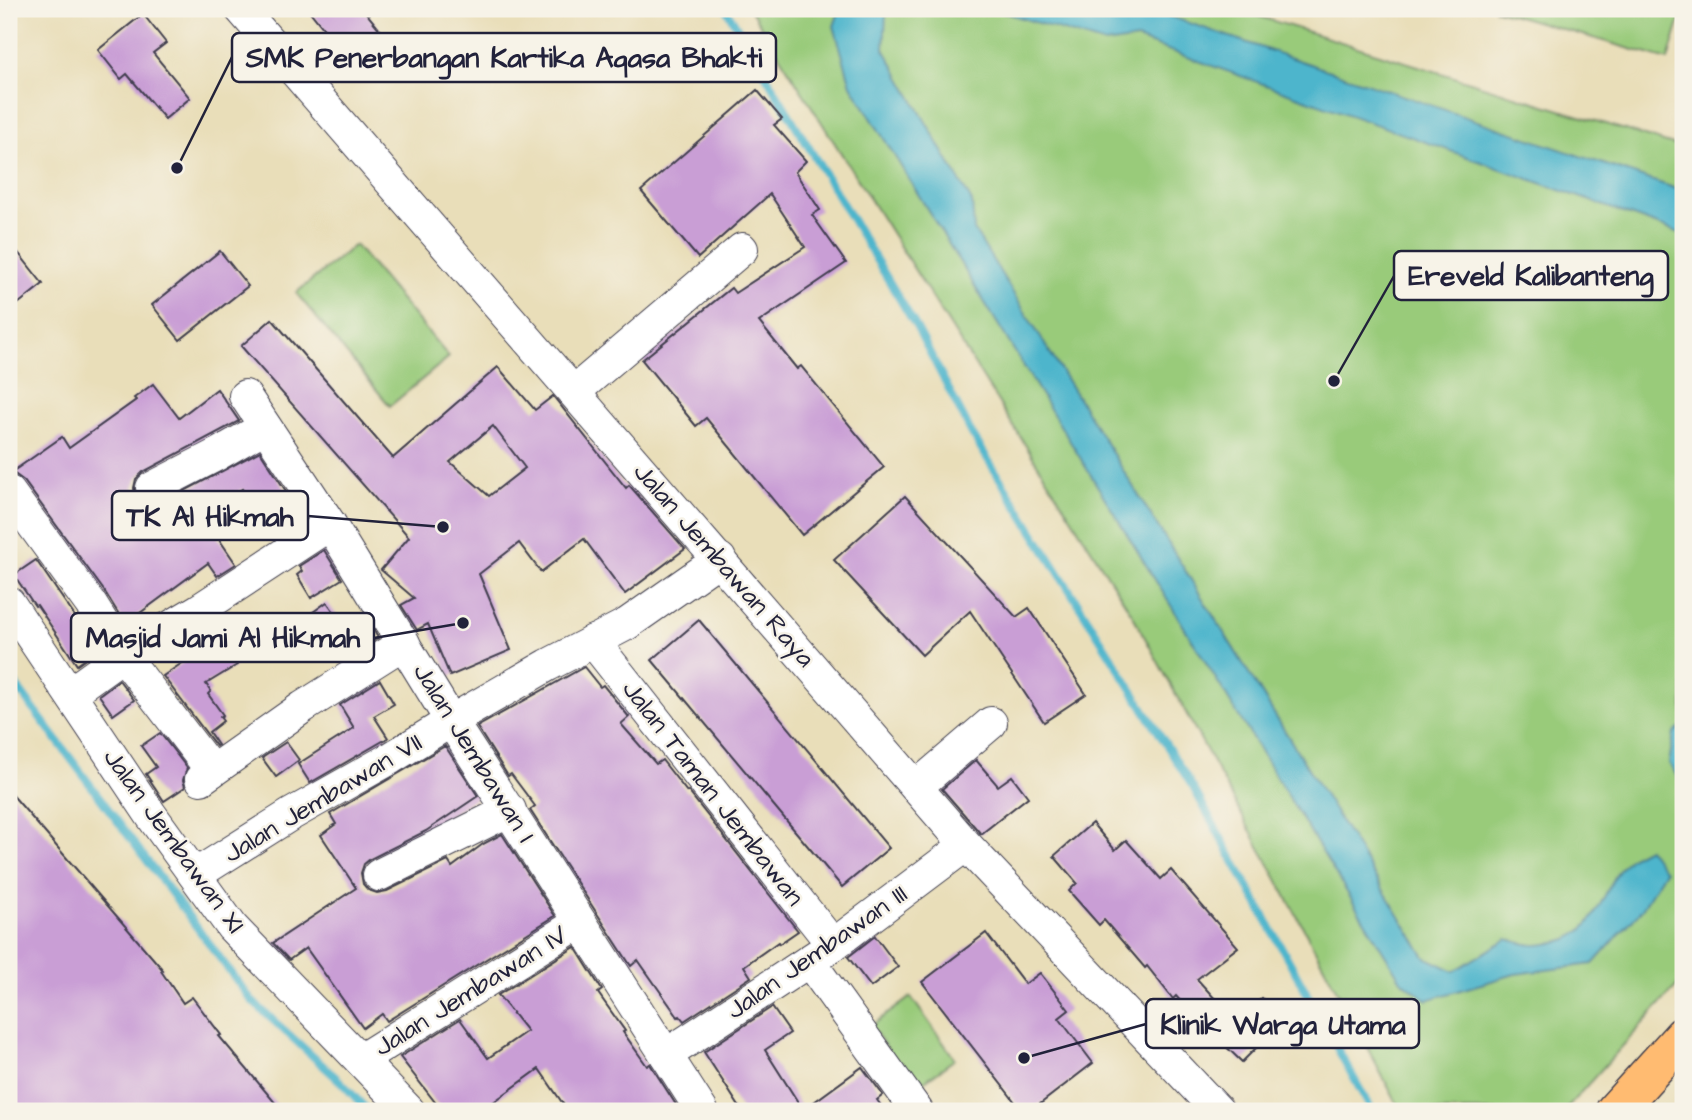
<svg xmlns="http://www.w3.org/2000/svg" width="1692" height="1120" font-family="'Architects Daughter',sans-serif">
<style>
.green{fill:#99cb7a;stroke:#5e765a;stroke-width:2}
.water{fill:#4db5cc;stroke:#386c84;stroke-width:2}
.lines{fill:none;stroke-linecap:round;stroke-linejoin:round}
.stream{stroke:#4db5cc;stroke-width:8}
.building{fill:#c99ed5;fill-rule:evenodd}
.minor-casing{stroke:#403e4e;stroke-width:34}
.trunk-casing{stroke:#403e4e;stroke-width:41}
.minor{stroke:#fff;stroke-width:32}
.trunk{stroke:#ffbb71;stroke-width:38}
.labels{text-anchor:middle;dominant-baseline:central;stroke-width:5;stroke-linejoin:round;paint-order:stroke}
.street-label{font-size:26px;fill:#22223b;stroke:#f7f3e8}
.leader{fill:none;stroke:#22223b;stroke-width:2.5}
.callout-dot{fill:#22223b;stroke:#f7f3e8;stroke-width:2.5}
.callout{fill:#f7f3e8;stroke:#22223b;stroke-width:2.5}
.callout-label{font-size:28px;text-anchor:middle;font-weight:bold;fill:#22223b}
</style>
<rect width="100%" height="100%" fill="#f7f3e8"/>
<filter id="ink" filterUnits="userSpaceOnUse"><feTurbulence type="fractalNoise" baseFrequency=".0143" numOctaves="2"/><feDisplacementMap in="SourceGraphic" scale="14" xChannelSelector="R" yChannelSelector="G"/><feConvolveMatrix kernelMatrix="1 2 1 2 8 2 1 2 1" color-interpolation-filters="sRGB"/></filter>
<filter id="wash" filterUnits="userSpaceOnUse"><feTurbulence type="fractalNoise" baseFrequency=".00686" numOctaves="4" result="noise"/><feDisplacementMap in="SourceGraphic" scale="28" xChannelSelector="R" yChannelSelector="G"/><feGaussianBlur stdDeviation="1.57" result="paint"/><feColorMatrix in="noise" values="0 0 0 0 0 0 0 0 0 0 0 0 0 0 0 0 0 1.4 0 .05"/><feComposite in="paint" operator="in"/></filter>
<g filter="url(#wash)">
<rect width="100%" height="100%" fill="#e9deb9"/>
<!-- green -->
<g class="green">
<path d="M750 9H1235L1683 148V979L1564 1111H1401L1297 916 1132 614Z"/>
<path d="M1494 9H1683L1668 60Z"/>
<path d="M355 245 449 357 390 406 296 293Z"/>
<path d="M911 997 955 1059 915 1088 871 1026Z"/>
</g>
<!-- water -->
<g class="water">
<path d="M840 9H894L886 15 884 49 972 202 974 230 1425 957 1454 971 1507 939C1531 946 1536 947 1561 941 1600 932 1602 884 1629 859 1634 855 1642 851 1648 848L1665 871 1642 909 1593 964 1515 974 1427 1000 1401 980 851 85 834 26Z"/>
<path d="M993 9H1148L1683 191V234L1137 39 1105 44Z"/>
<path d="M1683 726V786L1669 763 1674 733Z"/>
</g>
<g class="lines">
<!-- stream -->
<g class="stream">
<path d="M726 9 917 328 972 434 1194 789 1372 1111"/>
<path d="M9 676 252 1001 341 1082 368 1111"/>
</g>
</g>
<g id="blocks">
<!-- building -->
<g class="building">
<path d="M308 9H363L381 31 347 58Z"/>
<path d="M143 14 166 43 153 53 190 98 165 119 127 74 121 79 98 50Z"/>
<path d="M757 90 782 119 774 125 806 161 795 172 820 210 812 215 846 263 759 322 797 369 801 366 884 467 802 535 706 418 696 426 642 360 731 288 735 293 805 247 770 194 698 258 641 191Z"/>
<path d="M9 241 43 284 9 311Z"/>
<path d="M220 251 248 286 180 340 152 305Z"/>
<path d="M272 319 393 458 498 367 535 410 553 396 626 488 629 485 685 549 625 594 584 539 541 572 519 543 479 574 511 650 450 676 428 624 417 630 401 605 414 598 381 570 409 537 241 346ZM493 426 525 468 489 496 450 462Z"/>
<path d="M153 384 179 418 217 389 239 421 143 472 136 479 134 488 135 496 142 503 150 506 160 504 260 451 304 519 277 537 242 489 204 517 236 564 217 576 208 563 125 624 105 592 24 481 12 472 62 437 69 448 136 400 134 398Z"/>
<path d="M905 496 1016 617 1029 608 1086 694 1044 722 970 611 922 655 834 560Z"/>
<path d="M324 550 342 579 311 598 297 575 302 571 299 566Z"/>
<path d="M36 560 98 650 77 665 37 605 35 606 14 575Z"/>
<path d="M327 602 348 631 323 649 302 620Z"/>
<path d="M699 620 889 848 842 887 652 660Z"/>
<path d="M369 622 378 638 356 652 346 634Z"/>
<path d="M212 624 237 665 206 684 211 691 208 694 223 715 220 717 223 721 209 732 218 745 216 746 163 676 194 655 185 641Z"/>
<path d="M584 667 600 687 603 685 629 717 621 724 656 764 662 760 687 792 688 791 798 931 779 944 778 942 744 966 751 977 684 1021 680 1016 678 1017 638 960 631 966 530 810 535 806 511 774 508 776 477 727Z"/>
<path d="M119 680 134 700 113 715 99 695Z"/>
<path d="M380 680 394 704 374 716 388 738 310 783 298 764 354 728 340 705Z"/>
<path d="M160 733 187 768 183 780 185 787 164 801 146 774 156 767 141 746Z"/>
<path d="M286 742 299 760 276 777 262 758Z"/>
<path d="M445 746 478 796 426 831 370 859 364 864 361 873 363 884 368 890 377 893 387 891 448 861 452 867 483 844 502 834 555 916 387 1021 382 1014 363 1028 306 948 289 960 273 943 356 888 321 835 336 824 330 814Z"/>
<path d="M976 760 998 786 1012 776 1028 797 981 834 942 789Z"/>
<path d="M9 791 163 970 161 971 183 1003 192 997 221 1035 219 1036 282 1111H9Z"/>
<path d="M1092 823 1115 850 1126 840 1161 879 1171 870 1238 947 1197 979 1237 1023 1262 998 1284 1020 1242 1062 1215 1036 1213 1038 1176 996 1173 999 1147 966 1145 968 1104 920 1099 925 1069 891 1077 883 1054 856Z"/>
<path d="M986 933 1025 984 1040 973 1069 1010 1059 1018 1093 1063 1031 1111H1022L922 982Z"/>
<path d="M875 936 898 967 871 987 848 957Z"/>
<path d="M575 947 602 990 598 993 625 1031 623 1032 647 1066 650 1064 680 1111H568L539 1069 481 1111H442L400 1057 460 1019 488 1058 527 1031 498 995Z"/>
<path d="M772 1007 790 1033 765 1050 803 1110 862 1067 883 1095 877 1100 885 1111H742L704 1052Z"/>
</g>
</g>
</g>
<g filter="url(#ink)">
<use href="#blocks" fill-opacity="0" stroke="#403e4e" stroke-width="2"/>
<g class="lines">
<!-- minor casing -->
<g class="minor-casing">
<g id="minor">
<path d="M241 9 966 845 1218 1111"/>
<path d="M575 391 742 249"/>
<path d="M245 396 330 524 451 721 702 1111"/>
<path d="M152 488 218 454 265 427"/>
<path d="M9 492 90 603 123 655 212 771"/>
<path d="M9 603 151 815 232 927 409 1111"/>
<path d="M593 641 833 945"/>
<path d="M70 693 123 655 199 610 330 524"/>
<path d="M201 779 303 707 404 643"/>
<path d="M916 787 991 723"/>
<path d="M195 875 290 815 391 758 451 721 548 665 627 624 720 559"/>
<path d="M379 875 510 810"/>
<path d="M809 961 917 1111"/>
<path d="M666 1055 833 945 966 845"/>
<path d="M362 1059 580 922"/>
</g>
</g>
<!-- trunk casing -->
<g class="trunk-casing">
<path id="trunk" d="M1615 1111 1683 1036"/>
</g>
<!-- minor -->
<use href="#minor" class="minor"/>
<!-- trunk -->
<use href="#trunk" class="trunk"/>
</g>
</g>
<g class="labels">
<!-- street labels -->
<g class="street-label">
<text transform="translate(724 565) rotate(49)">Jalan Jembawan Raya</text>
<text transform="translate(474 753) rotate(58)">Jalan Jembawan I</text>
<text transform="translate(713 793) rotate(52)">Jalan Taman Jembawan</text>
<text transform="translate(323 798) rotate(-31)">Jalan Jembawan VII</text>
<text transform="translate(174 841) rotate(54)">Jalan Jembawan XI</text>
<text transform="translate(817 952) rotate(-35)">Jalan Jembawan III</text>
<text transform="translate(471 991) rotate(-32)">Jalan Jembawan IV</text>
</g>
</g>
<!-- callouts -->
<path class="leader" d="M177 168L232 57M1334 381L1394 276M443 527L308 516M463 623L374 638M1024 1058L1146 1024"/>
<g class="callout-dot">
<circle cx="177" cy="168" r="7"/>
<circle cx="1334" cy="381" r="7"/>
<circle cx="443" cy="527" r="7"/>
<circle cx="463" cy="623" r="7"/>
<circle cx="1024" cy="1058" r="7"/>
</g>
<g class="callout">
<rect x="232" y="33" width="544" height="49" rx="7"/>
<rect x="1394" y="251" width="274" height="49" rx="7"/>
<rect x="112" y="491" width="196" height="49" rx="7"/>
<rect x="71" y="613" width="303" height="49" rx="7"/>
<rect x="1146" y="999" width="273" height="49" rx="7"/>
</g>
<g class="callout-label">
<text x="504" y="67">SMK Penerbangan Kartika Aqasa Bhakti</text>
<text x="1531" y="285">Ereveld Kalibanteng</text>
<text x="210" y="526">TK Al Hikmah</text>
<text x="223" y="647">Masjid Jami Al Hikmah</text>
<text x="1283" y="1034">Klinik Warga Utama</text>
</g>
<!-- margin -->
<rect width="1692" height="1120" fill="none" stroke="#f7f3e8" stroke-width="35"/>
</svg>
